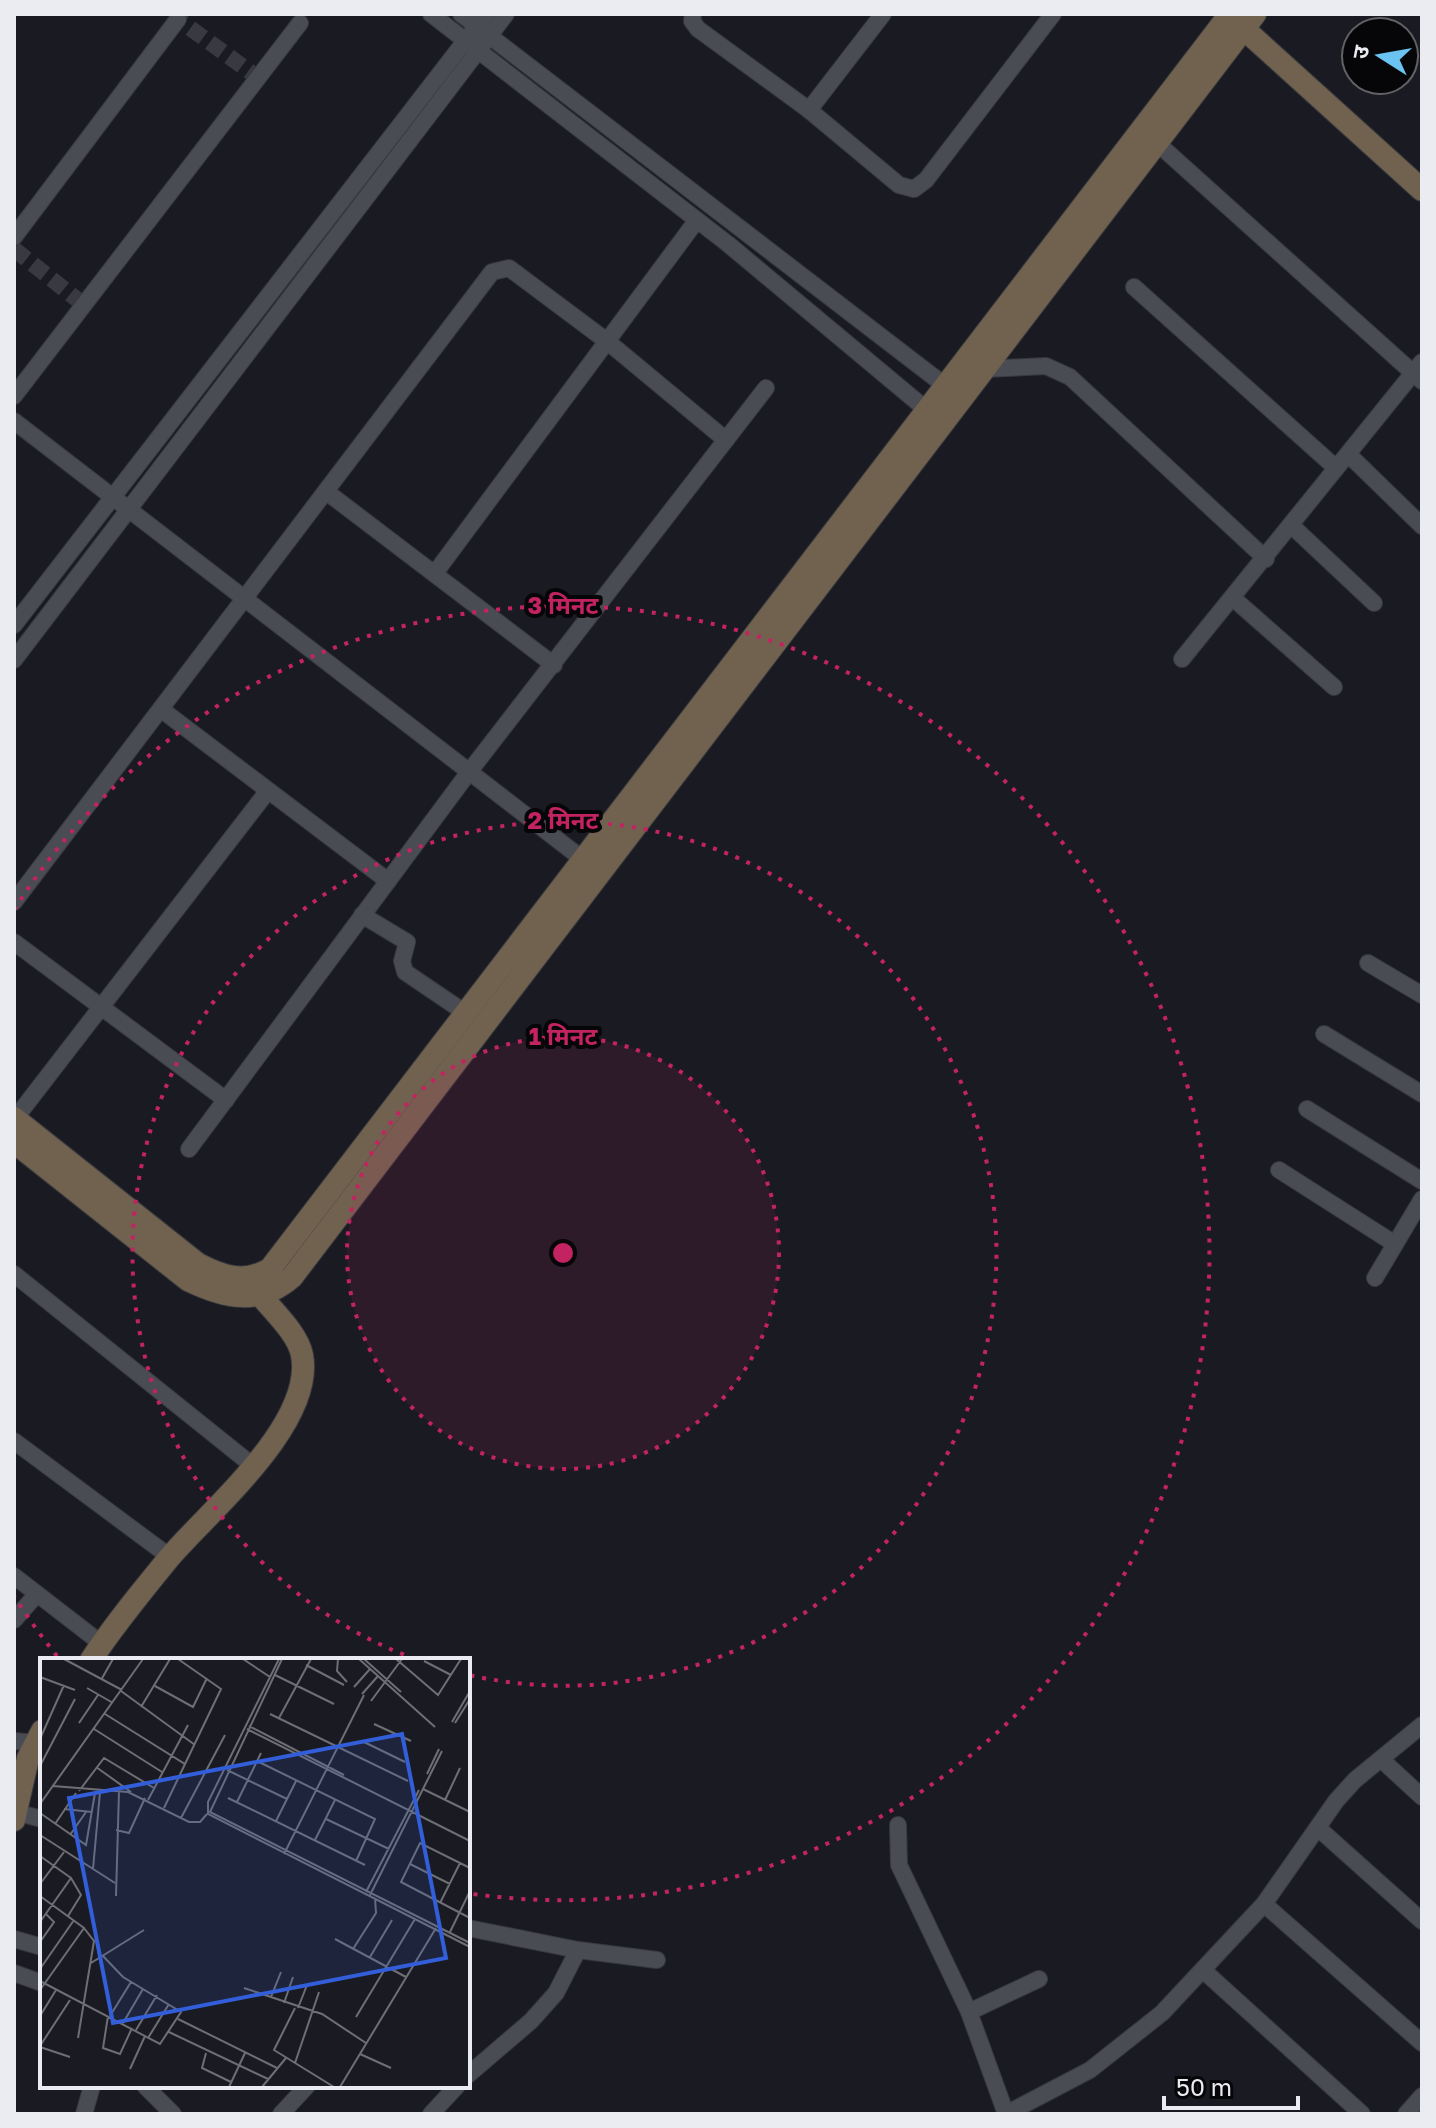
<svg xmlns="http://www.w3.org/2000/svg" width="1436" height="2128" font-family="'Golos Text','Noto Sans Devanagari',sans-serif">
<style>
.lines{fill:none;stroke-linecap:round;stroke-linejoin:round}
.street-tunnel{stroke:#393a41;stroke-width:16;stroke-dasharray:16 8;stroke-linecap:butt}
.street-casing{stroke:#38393e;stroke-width:18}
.secondary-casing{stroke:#38393e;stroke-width:24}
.street{stroke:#4a4c54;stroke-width:16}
.secondary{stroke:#71624f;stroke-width:22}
.ring{fill:none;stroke:#c42362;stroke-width:4;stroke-dasharray:4 8}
.inset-road{fill:none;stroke:#6e6f75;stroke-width:2}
.view{fill:#325eda;fill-opacity:0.15;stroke:#325eda;stroke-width:4}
.inset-edge{fill:none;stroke:#ebecf1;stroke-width:4}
.centre{fill:#c42362;stroke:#060609;stroke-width:4}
.ring-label{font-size:24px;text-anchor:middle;font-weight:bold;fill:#c42362;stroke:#060609;stroke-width:8;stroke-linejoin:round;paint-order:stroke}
</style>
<rect width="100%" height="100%" fill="#1a1b22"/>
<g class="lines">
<!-- street-tunnel -->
<g class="street-tunnel">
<path d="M171 14 257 77"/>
<path d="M14 249 84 305"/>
</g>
<!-- street casing -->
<g class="street-casing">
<g id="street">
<path d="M431 14 728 244 934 416"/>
<path d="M461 14 952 391"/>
<path d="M693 14 692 21 698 29 809 110 899 185 914 189 926 180 1053 14"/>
<path d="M809 110 883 14"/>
<path d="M1156 142 1422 381"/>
<path d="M14 237 178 19"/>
<path d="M1134 287 1336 468"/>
<path d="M980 365 985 369 1046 366 1070 377 1266 559"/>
<path d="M14 396 300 23"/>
<path d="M14 421 589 864"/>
<path d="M1348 454 1422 526"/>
<path d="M328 493 554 665"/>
<path d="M1292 526 1374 603"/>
<path d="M435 573 697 220"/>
<path d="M1234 599 1334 687"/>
<path d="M14 625 486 14"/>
<path d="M1182 659 1422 362"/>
<path d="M14 660 506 14"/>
<path d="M162 710 388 881"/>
<path d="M14 902 492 272 509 268 608 342 726 440"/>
<path d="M362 915 407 942 402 961 405 972 467 1014"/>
<path d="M14 942 226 1100"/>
<path d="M1368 963 1422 995"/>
<path d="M1324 1034 1422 1094"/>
<path d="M1307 1109 1422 1181"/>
<path d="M14 1120 267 792"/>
<path d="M189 1149 469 772 766 388"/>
<path d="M1279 1170 1395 1244"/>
<path d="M14 1274 252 1465"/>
<path d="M1375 1278 1422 1199"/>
<path d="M14 1441 170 1557"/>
<path d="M14 1576 102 1644"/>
<path d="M14 1620 37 1594"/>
<path d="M14 1741 36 1743"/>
<path d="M1383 1761 1422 1797"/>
<path d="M15 1812 42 1819"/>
<path d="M898 1825 899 1865 969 2012 1006 2114"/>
<path d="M1318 1828 1422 1921"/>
<path d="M1264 1904 1422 2043"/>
<path d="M468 1928 578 1950 657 1960"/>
<path d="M14 1939 42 1947"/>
<path d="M1204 1971 1362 2114"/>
<path d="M14 1973 42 1983"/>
<path d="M969 2012 1039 1979"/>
<path d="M468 2075 531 2021 556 1993 578 1950"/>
<path d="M145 2086 173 2114"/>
<path d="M84 2114 92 2086"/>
<path d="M281 2114 307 2086"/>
<path d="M431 2114 457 2086"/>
<path d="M1006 2114 1090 2070 1162 2013 1264 1904 1336 1801 1355 1780 1422 1725"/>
<path d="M1406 2114 1422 2096"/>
</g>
</g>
<!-- secondary casing -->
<g class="secondary-casing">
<g id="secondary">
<path d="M1233 19 1422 190"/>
<path d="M14 1118 198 1264C223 1277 244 1284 270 1269L1230 14"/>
<path d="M14 1142 188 1280C225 1298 259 1306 292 1277L1255 14"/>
<path d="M91 1660C114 1625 142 1591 169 1558 209 1511 315 1424 302 1355 298 1334 274 1312 261 1296L258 1285"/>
<path d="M14 1820 28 1758 42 1731"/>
</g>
</g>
<!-- street -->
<use href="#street" class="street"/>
<!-- secondary -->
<use href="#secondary" class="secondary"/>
</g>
<!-- distance rings -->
<circle cx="563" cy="1253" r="216" fill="#c42362" fill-opacity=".12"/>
<g class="ring">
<circle cx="563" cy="1253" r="216"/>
<path d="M415 1659A432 432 0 1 1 469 1675"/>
<path d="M57 1656A647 647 0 0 1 14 1596M14 910A647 647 0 1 1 473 1894"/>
</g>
<!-- overview -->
<g transform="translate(40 1658)">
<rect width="430" height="430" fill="#1a1b22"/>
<path class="inset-road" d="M24 1 82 32M203 1 230 19M239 1 168 144V156L430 289M242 1 170 154 430 285M298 1 297 13 307 24M319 1 395 69M324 1 361 34M356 1 398 37 421 1M384 3 411 17M266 7 304 27M235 17 294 46M0 19 35 32M61 22 73 1M115 28 153 49 167 20M314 29 330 11M47 30 73 45M81 33 155 87M322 36 338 18M331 43 362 1M101 49 130 1M65 56 145 106 181 31 138 1M230 56 368 123M239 60 271 1M412 64 430 33M39 65 58 37M415 65 430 41M334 66 371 83M209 68 304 117M54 71 122 114M207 71 430 183M0 81 24 27M324 84 365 104M217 103 335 161 316 203M0 108 35 41M56 109 91 134M187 112 247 141M387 116 399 91M13 128 88 134 149 164H160L167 156M383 131 430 154M39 133 64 100 114 130M188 140 325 207M108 142 148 67M405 142 420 110M197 144 221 95M0 146 103 1M124 150 145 106M24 151 52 154M0 155 46 187 55 135M141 160 185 77M286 161 349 191M236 163 256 123M15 166 36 135M76 172 89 175 105 140M0 177 75 225M30 177 46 154M275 182 295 142M244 196 324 37M0 198 31 220 0 264M370 206 410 226M430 210 380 185 361 224 430 260M53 211 60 134M0 226 24 194M326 234 379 132M330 237 402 93M0 238 44 270 0 332M76 238 79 133M400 245 420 205M28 258 41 237 31 220M410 274 430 233M295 281 366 319M0 284 14 264 6 256M313 291 336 255 335 240M330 299 352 262M51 305 104 272M0 311 34 262M0 323 120 386 141 354 83 319 62 297M204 330 282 356 326 385M231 339 241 314M244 345 253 319M255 350 234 392 294 429M258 350 267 327M0 358 16 332M68 358 63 390 80 396 92 370M70 358 91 324M316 359 375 261M138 361 237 410M83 365 103 331M96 372 117 337M129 374 228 421M38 380 54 283 44 270M108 380 129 346M0 388 30 342M0 389 30 399M166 395 162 410 191 424M320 396 351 410M255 405 279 334M90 411 105 378M189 429 205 395M222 429 246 400M300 429 396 270"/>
<path class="view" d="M362 76 406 300 73 365 29 140Z"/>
<rect width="430" height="430" class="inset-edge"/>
</g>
<circle cx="563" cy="1253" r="12" class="centre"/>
<g class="ring-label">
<text x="563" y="614">3 मिनट</text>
<text x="563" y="829">2 मिनट</text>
<text x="563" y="1045">1 मिनट</text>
</g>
<!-- border -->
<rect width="1436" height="2128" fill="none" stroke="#ebecf1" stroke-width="32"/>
<!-- north arrow -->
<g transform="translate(1380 56) rotate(281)"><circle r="38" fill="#060609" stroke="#626266" stroke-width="2"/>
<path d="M0-6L14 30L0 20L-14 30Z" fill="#6ac3f1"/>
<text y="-12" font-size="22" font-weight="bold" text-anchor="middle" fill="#ebecf1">उ</text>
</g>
<!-- scale -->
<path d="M1164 2096v12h134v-12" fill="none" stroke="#ebecf1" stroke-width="4"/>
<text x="1176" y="2096" font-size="24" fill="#ebecf1" stroke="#060609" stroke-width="6" paint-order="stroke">50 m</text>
</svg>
